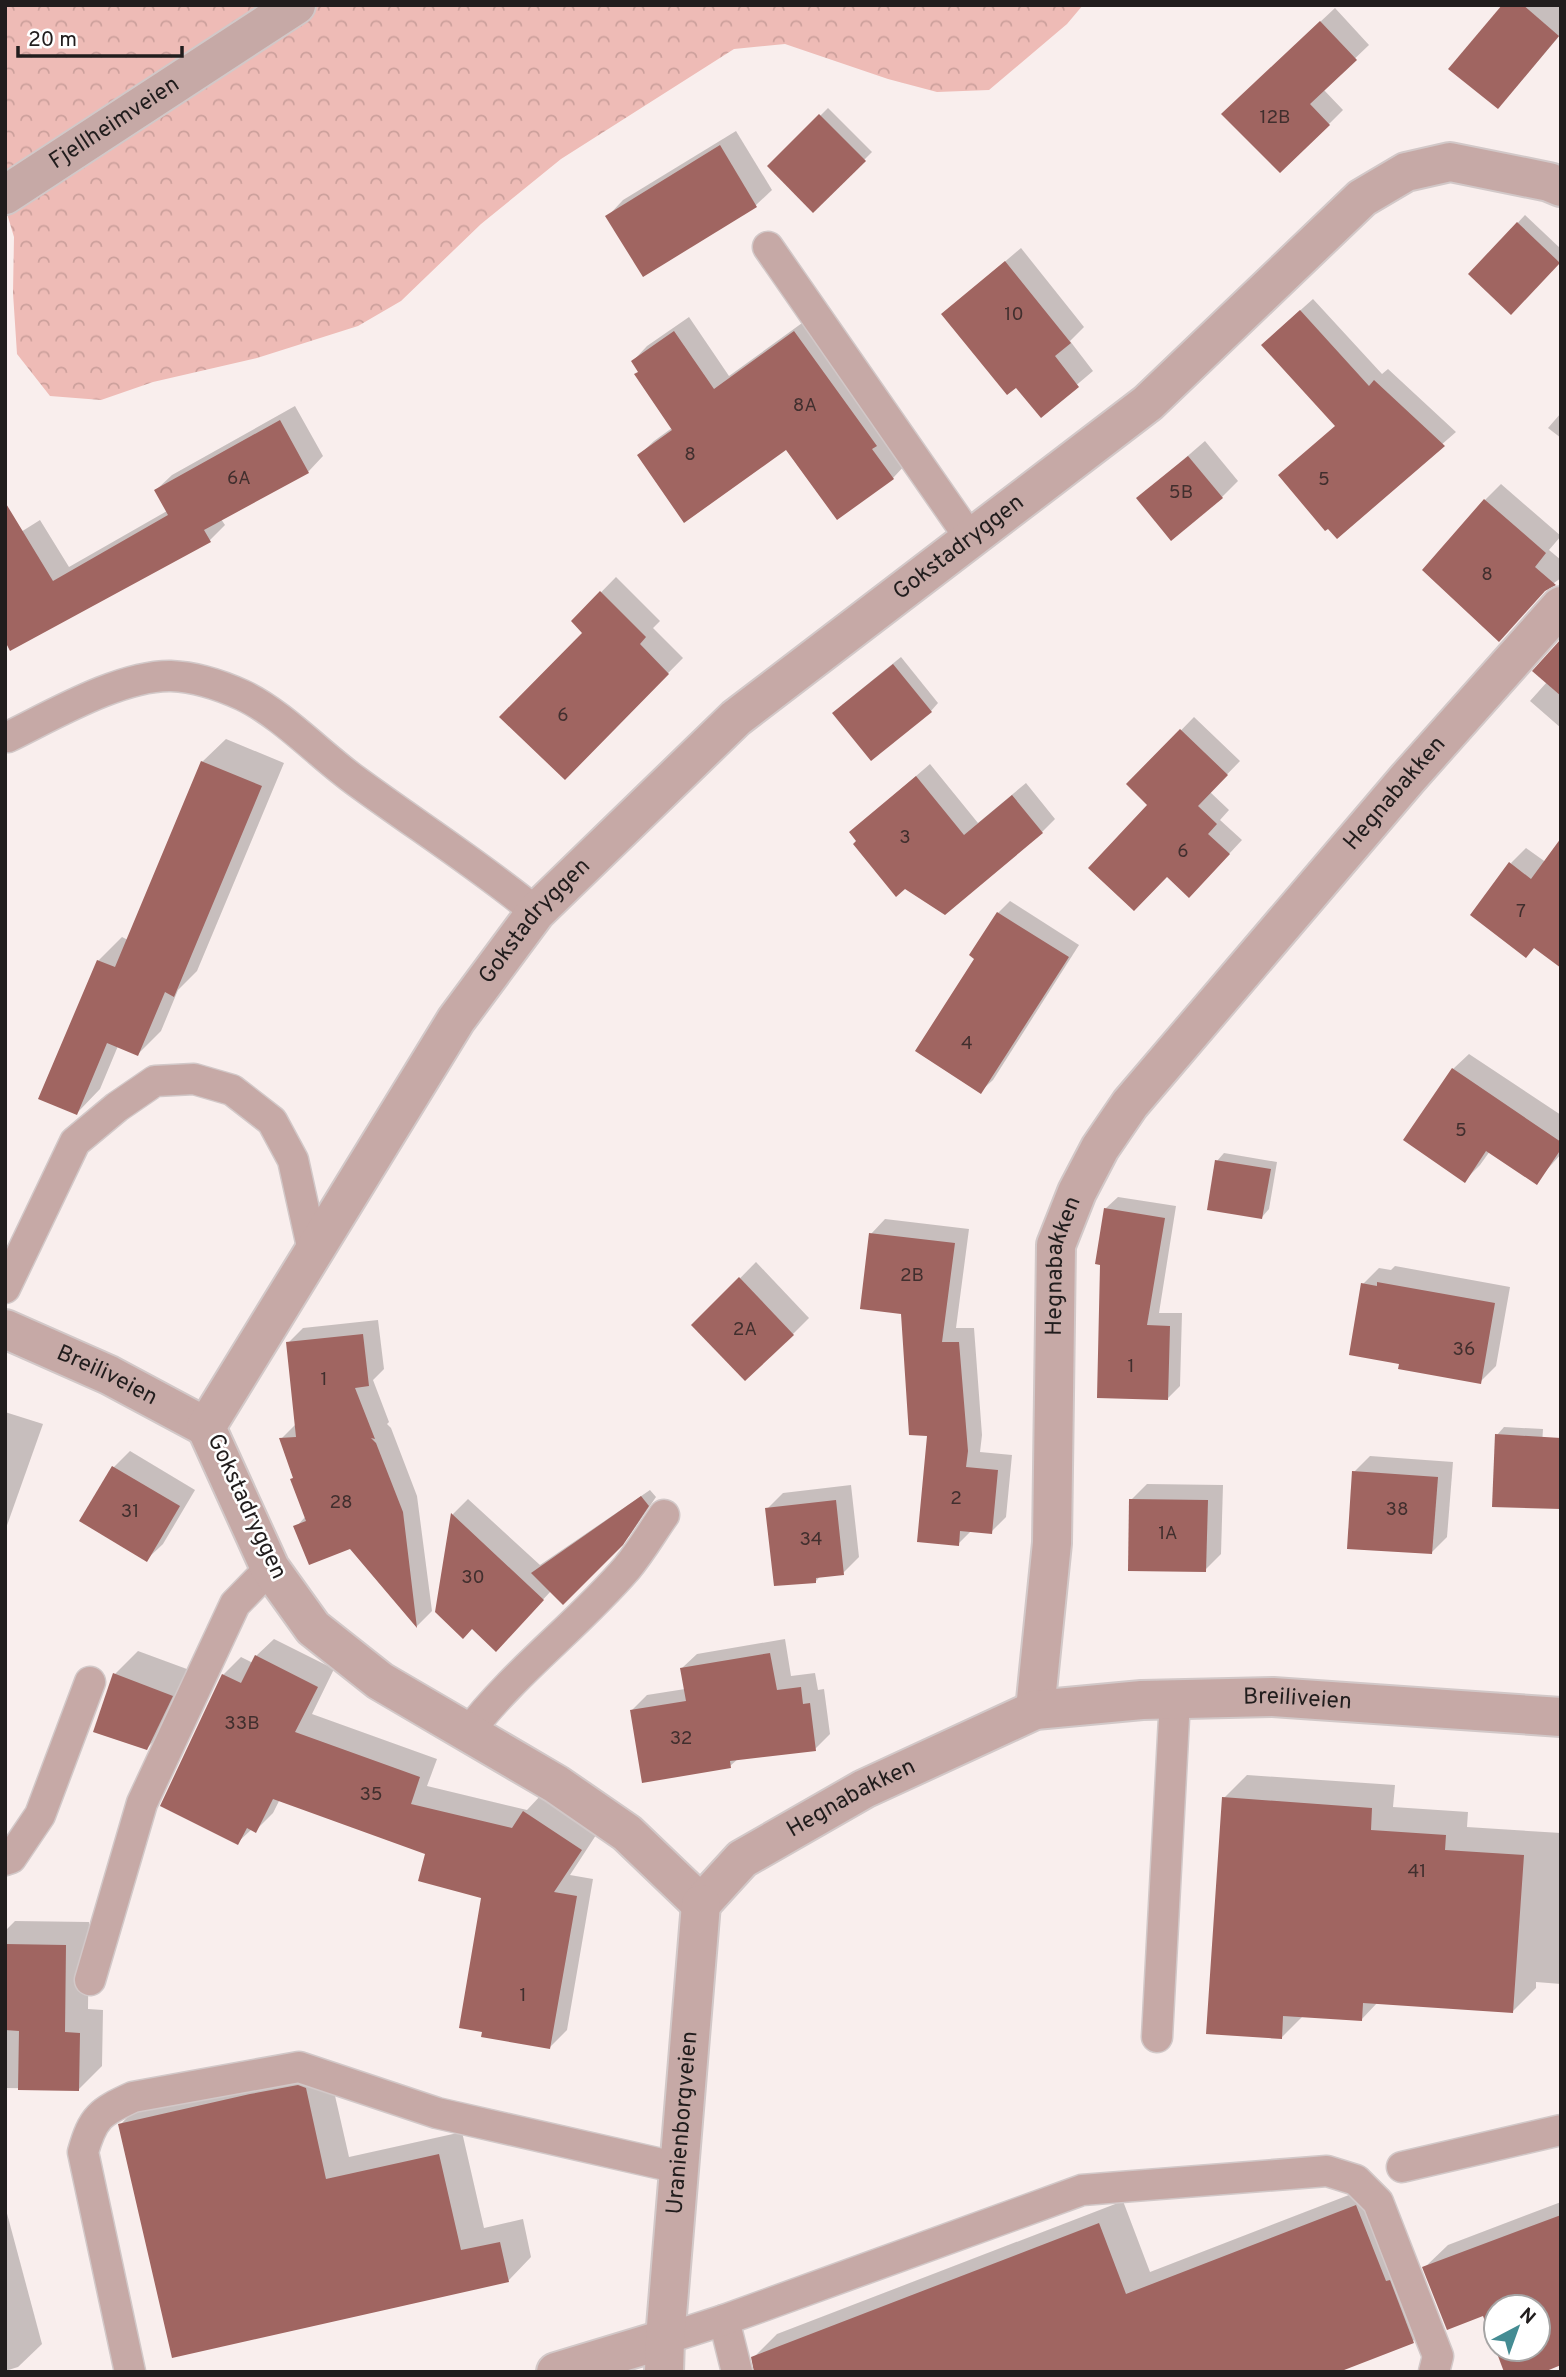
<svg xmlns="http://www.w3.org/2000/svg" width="1566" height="2377" font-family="Overpass,sans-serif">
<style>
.forest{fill:url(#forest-crowns)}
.shadow{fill:#0003}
.building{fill:#a06561;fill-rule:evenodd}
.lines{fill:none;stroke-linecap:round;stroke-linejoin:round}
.lane-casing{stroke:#d2c8c8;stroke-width:33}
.street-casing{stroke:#d2c8c8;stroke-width:42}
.lane{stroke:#c6a9a6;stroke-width:30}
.street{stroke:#c6a9a6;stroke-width:38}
.labels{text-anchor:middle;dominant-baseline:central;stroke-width:5;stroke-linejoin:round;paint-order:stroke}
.number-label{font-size:19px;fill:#412f2e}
.street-label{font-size:23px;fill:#211d1d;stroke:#fff}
</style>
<defs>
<pattern id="forest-crowns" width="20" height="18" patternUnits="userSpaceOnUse" patternTransform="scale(1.75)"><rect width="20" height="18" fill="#eebbb6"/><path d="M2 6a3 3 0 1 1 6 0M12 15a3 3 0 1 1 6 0" fill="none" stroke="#cca09c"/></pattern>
</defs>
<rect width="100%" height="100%" fill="#f9eeed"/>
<!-- forest -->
<path class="forest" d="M5 5H1083L1067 24 989 90 937 92 888 79 785 44 734 49 561 159 481 224 401 301 358 326 257 358 153 382 101 400 50 396 17 354 13 293 14 237 5 207Z"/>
<!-- shadow -->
<g class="shadow">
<path d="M1504 5H1561V34L1510 94Z"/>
<path d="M1335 8 1369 45 1323 89 1343 110 1329 124 1237 100Z"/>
<path d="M828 108 872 152 813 211 770 166Z"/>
<path d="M736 131 772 190 756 205 608 216 623 200Z"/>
<path d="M1525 215 1561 249V261L1511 313 1470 274Z"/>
<path d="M1021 248 1084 327 1070 341 1093 371 1041 415 1016 385 943 314Z"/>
<path d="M1313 299 1382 374 1388 369 1456 432 1337 536V425L1276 332Z"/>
<path d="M689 317 729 376 809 318 907 463 893 478 786 448 639 455 654 441 672 428 633 361 647 346Z"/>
<path d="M295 406 323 456 308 472 221 519 225 525 210 540 11 648 5 542 40 520 69 567 167 511 156 490 172 475Z"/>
<path d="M1561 413V438L1548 428Z"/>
<path d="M1205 441 1238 481 1222 497 1139 498Z"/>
<path d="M1501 484 1561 536 1549 550 1561 560V578L1547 588 1499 640 1485 500Z"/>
<path d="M616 577 660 621 653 628 683 658 565 778 585 633 573 621Z"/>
<path d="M1561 642V728L1530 701 1547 682Z"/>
<path d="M901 657 938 703 931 711 842 705Z"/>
<path d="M1194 717 1240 761 1210 792 1229 810 1220 820 1242 840 1202 883 1150 805 1129 784Z"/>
<path d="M226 739 284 763 197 971 178 990 161 1031 138 1054 118 1046 100 1089 77 1113 98 961 122 937 128 940 202 762Z"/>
<path d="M930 764 978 823 1026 783 1055 819 1042 832 858 840 851 832Z"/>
<path d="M1526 848 1547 863 1561 966 1511 863Z"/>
<path d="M1010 901 1079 945 993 1080 981 1091 977 958 998 913Z"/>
<path d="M1469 1054 1561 1115V1154L1536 1182 1490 1151 1480 1165 1465 1180 1453 1069Z"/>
<path d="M1224 1153 1277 1162 1269 1209 1262 1217 1217 1161Z"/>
<path d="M1118 1197 1176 1206 1159 1313H1182L1180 1386 1167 1399 1105 1209Z"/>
<path d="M885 1219 969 1229 956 1328H974L982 1435 980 1452 1012 1455 1006 1517 991 1532 971 1531 958 1544 929 1434 903 1312 871 1234Z"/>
<path d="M756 1262 809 1318 793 1334 694 1325Z"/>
<path d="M1395 1266 1510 1287 1496 1366 1480 1382 1401 1363 1363 1284 1379 1268 1391 1270Z"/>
<path d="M378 1320 384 1369 373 1380 389 1422 387 1424 391 1428 417 1496 432 1611 417 1626 351 1547 296 1527 306 1516 281 1439 297 1423 288 1343 303 1328Z"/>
<path d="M5 1412 43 1424 5 1531Z"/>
<path d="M1504 1427 1543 1429 1542 1444 1497 1435Z"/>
<path d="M130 1451 195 1490 163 1544 147 1559 82 1520 114 1467Z"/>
<path d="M1370 1456 1453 1462 1447 1537 1431 1553 1354 1472Z"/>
<path d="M1147 1484 1223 1485 1221 1554 1205 1570 1131 1500Z"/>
<path d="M851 1485 859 1557 843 1573 821 1575 816 1581 767 1509 783 1493Z"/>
<path d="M650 1490 656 1497 630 1535 563 1603 551 1591 512 1633 472 1627 436 1611 453 1514 468 1499 540 1565Z"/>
<path d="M274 1639 334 1669 312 1714 437 1759 427 1786 527 1810 542 1794 598 1832 570 1875 593 1879 567 2030 550 2047 483 1897 427 1853 280 1799 273 1813 255 1831 252 1829 237 1843 223 1675 241 1657 253 1663 256 1656Z"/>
<path d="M785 1639 791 1676 815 1673 818 1690 824 1689 830 1734 815 1749 739 1758 730 1766 632 1710 647 1695 685 1689 682 1668 697 1654Z"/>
<path d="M138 1651 195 1672 170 1725 147 1748 115 1674Z"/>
<path d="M1247 1775 1395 1785 1393 1807 1468 1812 1467 1827 1561 1833V1984L1536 1982V1988L1512 2012 1378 2002 1361 2020 1303 2016 1281 2038 1224 1798Z"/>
<path d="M15 1921 89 1922 88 2009 103 2010 102 2066 79 2089 5 2088V1931Z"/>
<path d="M328 2065 349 2157 462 2132 484 2228 523 2219 531 2257 508 2281 120 2125 143 2101Z"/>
<path d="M1380 2183 1436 2318 1413 2341 753 2358 777 2334 1123 2201 1150 2272Z"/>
<path d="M1561 2202V2363L1497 2349H1538V2307H1496V2345L1484 2314 1424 2268 1448 2245Z"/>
<path d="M5 2206 42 2344 18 2367 5 2371Z"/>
</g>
<!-- building -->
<g class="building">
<path d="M1502 5H1523L1559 36 1498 109 1448 69Z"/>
<path d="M1320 21 1357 60 1310 104 1330 125 1280 173 1221 114Z"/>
<path d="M819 114 866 161 813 213 767 166Z"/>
<path d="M720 145 757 207 643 277 605 216Z"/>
<path d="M1517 222 1560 263 1511 315 1468 274Z"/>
<path d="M1005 261 1071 343 1055 356 1079 387 1041 418 1016 388 1007 395 941 314Z"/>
<path d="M1300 310 1369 386 1374 380 1445 446 1337 539 1328 529 1325 531 1278 475 1335 426 1261 345Z"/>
<path d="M674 331 714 389 794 331 877 446 872 449 894 479 837 520 786 450 684 523 637 455 672 430 634 374 638 372 631 361Z"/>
<path d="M280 420 309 473 204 530 211 542 10 651 5 641V502L53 581 168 515 154 490Z"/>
<path d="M1188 456 1223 498 1171 541 1136 498Z"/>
<path d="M1484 499 1546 553 1535 567 1556 585 1545 591 1499 642 1422 570Z"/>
<path d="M600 591 646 637 640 644 669 674 565 780 499 717 582 633 571 621Z"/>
<path d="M1561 639V696L1532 671Z"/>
<path d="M893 664 932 712 871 761 832 713Z"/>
<path d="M1180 729 1228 775 1198 806 1217 824 1208 834 1230 854 1189 898 1167 877 1134 911 1088 868 1147 805 1126 784Z"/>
<path d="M201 761 262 786 174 997 165 992 138 1056 107 1043 77 1115 38 1099 97 960 115 967Z"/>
<path d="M916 776 964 835 1012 795 1043 833 945 915 905 889 896 897 853 844 856 841 849 832Z"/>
<path d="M1561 838V968L1534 948 1526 958 1470 915 1509 862 1531 879Z"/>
<path d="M997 912 1069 957 981 1094 915 1051 974 959 969 955Z"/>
<path d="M1452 1068 1561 1142V1149L1537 1185 1486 1151 1465 1183 1403 1140Z"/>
<path d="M1215 1160 1271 1169 1262 1219 1207 1210Z"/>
<path d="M1104 1208 1165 1218 1147 1325 1170 1326 1168 1400 1097 1398 1100 1265 1095 1264Z"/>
<path d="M869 1233 955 1243 942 1342H959L968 1451 966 1467 998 1470 992 1534 960 1531 959 1546 917 1542 927 1436 909 1435 901 1314 860 1309Z"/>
<path d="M739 1277 794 1335 745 1381 691 1325Z"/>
<path d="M1377 1282 1495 1303 1481 1384 1398 1369 1399 1364 1349 1355 1361 1283 1377 1286Z"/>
<path d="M363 1334 369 1386 355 1388 375 1439 371 1438 376 1443 403 1512 417 1628 350 1549 309 1565 293 1526 306 1521 290 1479 293 1478 279 1438 296 1437 286 1342Z"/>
<path d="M1495 1434 1561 1438V1509L1492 1507Z"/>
<path d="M112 1466 180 1506 147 1562 79 1521Z"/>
<path d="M1352 1471 1438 1477 1432 1554 1347 1549Z"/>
<path d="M641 1496 649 1506 623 1545 563 1605 531 1573Z"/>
<path d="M1129 1499 1208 1500 1206 1572 1128 1571Z"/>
<path d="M836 1500 844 1575 816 1578V1583L774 1586 765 1508Z"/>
<path d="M451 1513 544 1600 496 1652 472 1629 463 1639 435 1612Z"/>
<path d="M770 1653 777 1690 801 1687 803 1704 810 1703 816 1751 730 1761 731 1768 642 1783 630 1710 686 1701 680 1668Z"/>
<path d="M255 1655 318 1687 295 1732 420 1777 411 1804 512 1828 523 1811 582 1850 554 1892 577 1896 550 2049 481 2037 482 2032 459 2028 481 1898 418 1881 425 1854 273 1799 256 1833 247 1828 238 1845 160 1806 222 1674 241 1683Z"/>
<path d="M113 1673 173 1696 147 1750 93 1732Z"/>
<path d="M1222 1797 1372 1808 1371 1830 1446 1835 1445 1850 1524 1855 1513 2013 1363 2003 1362 2021 1283 2016 1282 2039 1206 2034Z"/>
<path d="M5 1944 66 1945 65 2032 80 2033 79 2091 18 2090 19 2031 5 2030Z"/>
<path d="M298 2085 306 2088 326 2179 439 2154 461 2250 500 2242 509 2282 172 2358 118 2124 250 2094Z"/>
<path d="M1356 2205 1386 2281 1390 2280 1414 2343 1339 2372H754L751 2357 1099 2223 1126 2294Z"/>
<path d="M1561 2215V2365L1544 2372H1504L1483 2316 1447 2330 1422 2267ZM1496 2307H1538V2349H1496Z"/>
</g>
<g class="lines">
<!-- lane casing -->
<g class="lane-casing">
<g id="lane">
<path d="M768 247 970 538"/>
<path d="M8 737C53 715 121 675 171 676 195 677 220 685 242 695 281 713 321 756 356 781 416 825 479 865 536 912"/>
<path d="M5 1288 75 1142 117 1107 155 1081 194 1079 232 1090 272 1121 293 1160 313 1251"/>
<path d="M467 1734C513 1673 577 1626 627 1568 641 1551 652 1532 664 1515"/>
<path d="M5 1860 11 1858 40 1815 90 1682"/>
<path d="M90 1980 142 1803 235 1604 270 1568"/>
<path d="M1157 2037 1175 1699"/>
<path d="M1402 2167 1561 2130"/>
<path d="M724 2320 737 2372"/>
<path d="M665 2339 724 2320 1082 2190 1327 2171 1356 2180 1378 2202 1438 2356 1434 2372"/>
<path d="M130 2372 83 2152C93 2117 100 2112 133 2097L299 2067 437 2113 679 2168"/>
</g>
</g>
<!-- street casing -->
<g class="street-casing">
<g id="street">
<path id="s1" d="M5 195 296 5"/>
<path id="s2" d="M5 1329 109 1375 206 1427"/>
<path id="s3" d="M1035 1710 1052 1543 1056 1245 1077 1192 1100 1148 1130 1104 1408 778 1561 606"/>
<path id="s4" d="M701 1904 627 1833 556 1784 380 1681 313 1628 270 1568 206 1427 456 1020 536 912 736 718 1148 403 1362 198 1406 172 1450 162 1549 182 1561 187"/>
<path id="s5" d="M701 1904 742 1859 864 1789 1035 1710 1142 1700 1273 1697 1561 1717"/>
<path d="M556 2372 665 2339"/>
<path id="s6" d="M664 2372 665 2339 701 1904"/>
</g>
</g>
<!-- lane -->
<use href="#lane" class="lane"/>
<!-- street -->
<use href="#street" class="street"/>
</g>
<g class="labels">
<!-- number labels -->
<g class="number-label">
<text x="1275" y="118">12B</text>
<text x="1014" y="315">10</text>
<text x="805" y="406">8A</text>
<text x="690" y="455">8</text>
<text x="239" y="479">6A</text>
<text x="1324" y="480">5</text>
<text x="1181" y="493">5B</text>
<text x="1487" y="575">8</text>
<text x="563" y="716">6</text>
<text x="905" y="838">3</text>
<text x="1183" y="852">6</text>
<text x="1521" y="912">7</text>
<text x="967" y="1044">4</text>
<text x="1461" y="1131">5</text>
<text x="912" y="1276">2B</text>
<text x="745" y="1330">2A</text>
<text x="1464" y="1350">36</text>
<text x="1131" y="1367">1</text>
<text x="324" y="1380">1</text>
<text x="956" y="1499">2</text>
<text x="341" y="1503">28</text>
<text x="1397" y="1510">38</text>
<text x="130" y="1512">31</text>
<text x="1168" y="1534">1A</text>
<text x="811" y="1540">34</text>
<text x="473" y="1578">30</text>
<text x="242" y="1724">33B</text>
<text x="681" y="1739">32</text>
<text x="371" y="1795">35</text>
<text x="1417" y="1872">41</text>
<text x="523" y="1996">1</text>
</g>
<!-- street labels -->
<g class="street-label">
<text stroke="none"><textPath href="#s1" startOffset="131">Fjellheimveien</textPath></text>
<text stroke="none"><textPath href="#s4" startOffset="1878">Gokstadryggen</textPath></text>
<text stroke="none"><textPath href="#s3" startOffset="1034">Hegnabakken</textPath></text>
<text stroke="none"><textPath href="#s4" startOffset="1311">Gokstadryggen</textPath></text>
<text stroke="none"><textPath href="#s3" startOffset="446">Hegnabakken</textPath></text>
<text stroke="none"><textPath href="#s2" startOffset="112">Breiliveien</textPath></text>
<text transform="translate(246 1507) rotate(65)">Gokstadryggen</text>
<text stroke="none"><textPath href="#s5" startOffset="653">Breiliveien</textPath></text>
<text stroke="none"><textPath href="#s5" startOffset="186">Hegnabakken</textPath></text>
<text stroke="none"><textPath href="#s6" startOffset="250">Uranienborgveien</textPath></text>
</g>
</g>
<!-- border -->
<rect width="1566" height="2377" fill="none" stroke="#211d1d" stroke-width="14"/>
<!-- north arrow -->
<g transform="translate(1517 2328) rotate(41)"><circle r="33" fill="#ffffff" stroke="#a6a5a5" stroke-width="2"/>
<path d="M0-5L12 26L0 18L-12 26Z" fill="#448c93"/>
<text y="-10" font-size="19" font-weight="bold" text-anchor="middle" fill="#211d1d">N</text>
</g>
<!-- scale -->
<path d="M18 46v10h164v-10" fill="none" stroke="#211d1d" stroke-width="3.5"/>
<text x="28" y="46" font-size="21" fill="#211d1d" stroke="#ffffff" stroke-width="5" paint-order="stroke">20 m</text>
</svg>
